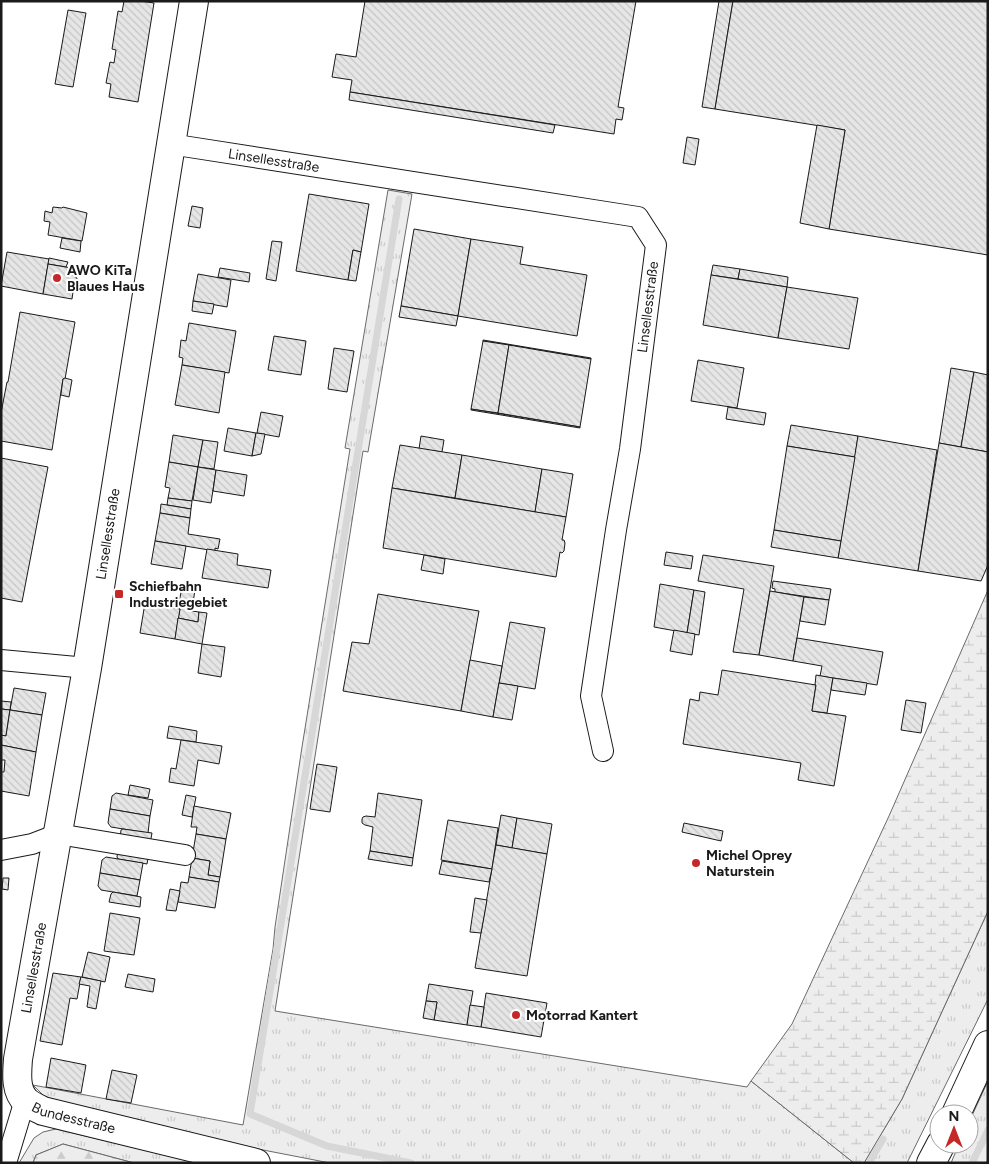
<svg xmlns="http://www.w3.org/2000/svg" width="989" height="1164" font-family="Figtree,sans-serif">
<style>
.grass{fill:url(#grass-tufts);stroke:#6a6a6a}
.forest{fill:url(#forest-firs);stroke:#6a6a6a}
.wetland{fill:url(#wetland-marsh);stroke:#6a6a6a}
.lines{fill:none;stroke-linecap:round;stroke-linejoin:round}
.stream{stroke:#d7d7d7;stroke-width:7}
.building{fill:url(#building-back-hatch);stroke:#1a1a1a}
.street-casing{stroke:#1a1a1a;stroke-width:22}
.secondary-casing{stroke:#1a1a1a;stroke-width:30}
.street{stroke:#fff;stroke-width:20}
.secondary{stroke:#fff;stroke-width:28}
.poi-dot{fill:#c62828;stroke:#fff;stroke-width:2}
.labels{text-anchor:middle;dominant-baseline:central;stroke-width:4;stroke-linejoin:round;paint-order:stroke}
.street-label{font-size:14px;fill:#1a1a1a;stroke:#fff}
.poi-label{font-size:14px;font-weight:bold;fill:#1a1a1a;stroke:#fff;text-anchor:start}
</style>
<defs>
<pattern id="grass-tufts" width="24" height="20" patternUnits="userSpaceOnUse" patternTransform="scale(1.25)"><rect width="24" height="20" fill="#ededed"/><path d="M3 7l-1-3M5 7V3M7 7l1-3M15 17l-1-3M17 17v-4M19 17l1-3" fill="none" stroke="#cbcbcb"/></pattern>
<pattern id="forest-firs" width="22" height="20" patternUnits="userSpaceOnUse" patternTransform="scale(1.25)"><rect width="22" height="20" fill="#ededed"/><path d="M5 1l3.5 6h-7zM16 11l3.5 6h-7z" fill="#cbcbcb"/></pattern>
<pattern id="wetland-marsh" width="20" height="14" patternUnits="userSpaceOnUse" patternTransform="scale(1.25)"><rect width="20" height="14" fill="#ededed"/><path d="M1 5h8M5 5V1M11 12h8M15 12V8" fill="none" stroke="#cbcbcb"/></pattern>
<pattern id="building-back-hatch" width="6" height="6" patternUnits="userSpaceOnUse" patternTransform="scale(1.25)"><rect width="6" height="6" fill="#e6e6e6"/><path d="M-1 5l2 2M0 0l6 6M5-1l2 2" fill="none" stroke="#c5c5c5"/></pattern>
</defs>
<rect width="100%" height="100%" fill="#fff"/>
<!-- grass -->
<g class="grass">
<path d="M388 190 412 194 368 452 363 451 275 1011 747 1087 751 1081 854 1163H330L258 1149 63 1103 45 1097 33 1085 243 1125 273 949 275 927 302 747 350 449 345 448Z"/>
<path d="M988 911V999L907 1163H864L902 1099Z"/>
<path d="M988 1081V1160L986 1163H951L959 1144H969V1122Z"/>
<path d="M56 1129 199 1163H134L63 1144 36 1155 33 1163H19L34 1138 43 1132Z"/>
</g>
<!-- forest -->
<path class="forest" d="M63 1144 134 1163H33L36 1155Z"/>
<!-- wetland -->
<path class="wetland" d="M988 590V911L902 1099 864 1163H854L751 1081 792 1024 889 816Z"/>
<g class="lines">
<!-- stream -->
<g class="stream">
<path d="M399 199 250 1114 327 1146 411 1163"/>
<path d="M869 1163 883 1139"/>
<path d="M972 1163 988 1130"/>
</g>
</g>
<!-- building -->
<g class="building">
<path d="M124 1H141L154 3 138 102 109 97 111 84 106 83 110 62 114 63 116 50 112 49 118 11 122 12Z"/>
<path d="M365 1H636L618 107 624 108 622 120 616 119 614 134 350 92 352 80 332 77 336 54 356 57Z"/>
<path d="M719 1H733L715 109 702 107Z"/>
<path d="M733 1H988V255L829 229 845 130 715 109Z"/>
<path d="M68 10 86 13 73 87 55 84Z"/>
<path d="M350 92 555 125 553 133 349 100Z"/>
<path d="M817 125 845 130 829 229 800 223Z"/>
<path d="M687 137 699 139 695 165 683 163Z"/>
<path d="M309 194 369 204 361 252 353 250 348 280 296 271Z"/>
<path d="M192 206 203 208 200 228 188 226Z"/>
<path d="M53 207 62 208 63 207 87 213 82 241 48 235 50 222 44 221 45 211 52 213Z"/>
<path d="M414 229 471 239 458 316 401 306Z"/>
<path d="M62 238 81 241 80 252 60 248Z"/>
<path d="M471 239 523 247 520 264 587 275 577 336 458 316Z"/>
<path d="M272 241 282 242 276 281 266 279Z"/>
<path d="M353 250 361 252 356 281 348 280Z"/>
<path d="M7 252 49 259 43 294 1 286Z"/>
<path d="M49 258 68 262 66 267 48 264Z"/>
<path d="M48 264 77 269 75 276 78 280 77 289 73 292 72 299 43 294Z"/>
<path d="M713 265 740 269 738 279 711 275Z"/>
<path d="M220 268 250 273 249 282 218 277Z"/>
<path d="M740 269 788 277 787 287 738 279Z"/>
<path d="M198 274 231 280 227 307 193 301Z"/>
<path d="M711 275 787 287 778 338 703 325Z"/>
<path d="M787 287 858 298 849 349 778 338Z"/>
<path d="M193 301 214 304 212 314 192 311Z"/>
<path d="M401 306 458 316 456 326 399 317Z"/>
<path d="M20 312 75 322 65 379H63L52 450 1 441V413L7 382H8Z"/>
<path d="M189 323 236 331 229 373 182 365 183 358 179 357 181 340 186 341Z"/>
<path d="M274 336 306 341 301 375 268 370Z"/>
<path d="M483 340 591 358V359L509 345 483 341Z"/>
<path d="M483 341 509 345 498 413 471 409Z"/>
<path d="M509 345 591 359 580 427 498 413Z"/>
<path d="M334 348 354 351 347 392 328 389Z"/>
<path d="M698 360 744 368 737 408 691 401Z"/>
<path d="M182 365 225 372 219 413 175 405Z"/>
<path d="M951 368 974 372 961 447 939 443Z"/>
<path d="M974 372 988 375V452L961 447Z"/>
<path d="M65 378 72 380 69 397 61 395V394L63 379Z"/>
<path d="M728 407 766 413 764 425 726 419Z"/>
<path d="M471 409 580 427V428L471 410Z"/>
<path d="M261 412 283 416 279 437 257 433Z"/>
<path d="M791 425 858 436 855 457 787 446Z"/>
<path d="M228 428 256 433 252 456 224 451Z"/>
<path d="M256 433 265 434 261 454 252 456Z"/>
<path d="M173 435 203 440 198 467 169 462Z"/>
<path d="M421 436 444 440 442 452 419 449Z"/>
<path d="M858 436 937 450 918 571 838 558Z"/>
<path d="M203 440 218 442 214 469 198 467Z"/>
<path d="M939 443 988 452V565L981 581 918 571Z"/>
<path d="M400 445 462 455 455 498 392 488Z"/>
<path d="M787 446 855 457 841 541 774 530Z"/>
<path d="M462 455 542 469 535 512 455 498Z"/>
<path d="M1 458 48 467 22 602 1 598Z"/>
<path d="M169 462 198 467 192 501 168 498 170 488 165 487Z"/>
<path d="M198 467 216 470 211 503 193 500Z"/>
<path d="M542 469 573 474 566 517 535 512Z"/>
<path d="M216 470 247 475 244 496 213 491Z"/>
<path d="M392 488 566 517 562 540H564L565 543 564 551 562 553 560 552 556 577 383 548Z"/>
<path d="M168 498 192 501 191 509 167 505Z"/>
<path d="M161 504 191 509 190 518 160 513Z"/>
<path d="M160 513 190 518 188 534 220 539 218 549 215 548V551L155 541Z"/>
<path d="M774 530 841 541 838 558 771 547Z"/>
<path d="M155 541 186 546 182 569 151 564Z"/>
<path d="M207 549 238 554 237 565 271 570 268 588 202 578Z"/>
<path d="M666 552 693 556 691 569 664 565Z"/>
<path d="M424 555 445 559 443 574 421 570Z"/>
<path d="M703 555 774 566 759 655 733 652 744 589 698 581Z"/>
<path d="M773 581 831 589 829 600 775 592V589L772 588Z"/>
<path d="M660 584 694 590 687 633 654 627Z"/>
<path d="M182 587 195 589 192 611 199 612 198 622 178 618 180 609 178 608Z"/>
<path d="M694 590 705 592 699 635 687 633Z"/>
<path d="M770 591 804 597 793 661 759 655Z"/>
<path d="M378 594 479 611 461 711 343 691 352 642 369 644Z"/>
<path d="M804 597 829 600 825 625 800 621Z"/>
<path d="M145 603 180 609 175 639 140 633Z"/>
<path d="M199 612 207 613 202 644 175 639 178 618 198 622Z"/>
<path d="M510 622 545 628 535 689 499 683Z"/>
<path d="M674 630 695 634 692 655 670 651Z"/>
<path d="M797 638 883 652 877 685 820 676 822 666 793 661Z"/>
<path d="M202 644 225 647 221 677 198 673Z"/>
<path d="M470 660 502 666 493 717 461 711Z"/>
<path d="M722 670 816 685 812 711 846 716 834 786 798 780 801 763 683 744 690 699 699 701 700 692 718 695Z"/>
<path d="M816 675 833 678 827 713 812 711 816 685H815Z"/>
<path d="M833 678 867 683 865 695 831 690Z"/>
<path d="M499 683 518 686 512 720 493 717Z"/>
<path d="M14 688 46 693 42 715 10 710Z"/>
<path d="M906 700 926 703 921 733 901 730Z"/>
<path d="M1 701 11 702 10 710 1 709Z"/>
<path d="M1 709 10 710 6 736 1 735Z"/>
<path d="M10 710 42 715 36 752 1 745V735L6 736Z"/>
<path d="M169 726 197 731 196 742 167 738Z"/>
<path d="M181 740 222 746 219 764 198 760 194 786 169 782 171 768 176 769Z"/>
<path d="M1 745 36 752 29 796 1 791V772H4L5 760H1Z"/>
<path d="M317 764 337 767 330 812 310 809Z"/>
<path d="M130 785 150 789 148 798 128 795Z"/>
<path d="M116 793 153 800 150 816 110 809 112 796Z"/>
<path d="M378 793 422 800 413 858 370 851 373 827 365 825 362 823V819L363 817 366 816 375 817Z"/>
<path d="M186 795 196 797 192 817 182 815Z"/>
<path d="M194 806 231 813 226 839 196 834 197 827H191Z"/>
<path d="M110 809 150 816 148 833 111 827 108 823Z"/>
<path d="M501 815 517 818 512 848 496 845Z"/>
<path d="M517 818 552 824 547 854 512 848Z"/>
<path d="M448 820 498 828 492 869 441 860Z"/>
<path d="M684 823 723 831 721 841 682 832Z"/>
<path d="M123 829 152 833 150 844 120 839 121 830Z"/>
<path d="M196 834 226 839 220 877 208 875 210 861 192 858Z"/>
<path d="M496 845 547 854 527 976 475 968Z"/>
<path d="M118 849 149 853 147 864 118 859 117 857Z"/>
<path d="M370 851 413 858 412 866 368 859Z"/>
<path d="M106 857 143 863 140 880 100 873 102 860Z"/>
<path d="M192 858 210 861 208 875 220 877 219 882 189 877Z"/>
<path d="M442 861 492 869 489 882 439 874Z"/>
<path d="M100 873 140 880 137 896 101 890 98 886Z"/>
<path d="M189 877 219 882 215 908 178 902 181 882 188 883Z"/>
<path d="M3 878H9L8 890 2 889Z"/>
<path d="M170 889 180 891 176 911 166 910Z"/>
<path d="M113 892 141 897 140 907 109 902 111 894Z"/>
<path d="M475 898 487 900 481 933 470 932Z"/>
<path d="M110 913 140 918 134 955 104 951Z"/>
<path d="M88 952 110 957 105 982 82 977Z"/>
<path d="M53 973 81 977 77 999 70 998 62 1045 40 1041Z"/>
<path d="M128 974 155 979 153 992 125 987Z"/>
<path d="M81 977 101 981 96 1009 87 1007 90 986 79 984Z"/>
<path d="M429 984 473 991 467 1025 434 1020 437 1002 426 1001Z"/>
<path d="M486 993 547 1003 541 1037 481 1027Z"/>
<path d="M426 1001 437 1002 434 1020 423 1018Z"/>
<path d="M470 1005 484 1007 481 1027 467 1025Z"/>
<path d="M51 1058 86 1065 81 1093 46 1087Z"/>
<path d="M112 1070 137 1075 131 1103 106 1099Z"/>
</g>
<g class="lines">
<!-- street casing -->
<g class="street-casing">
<g id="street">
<path id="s1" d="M170 144 638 217 656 245 630 449 616 530 591 696 603 751"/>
<path d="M1 660 87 668"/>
<path d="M1 850 32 844 58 834 185 855"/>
<path d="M6 1163 25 1100"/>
</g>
</g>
<!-- secondary casing -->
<g class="secondary-casing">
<g id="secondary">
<path id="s2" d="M194 1 87 668 18 1059C17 1073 15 1091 26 1101 30 1105 37 1108 43 1111L256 1163"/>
<path d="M956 1114 988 1045"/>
<path d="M931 1163 941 1144"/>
</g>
</g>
<!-- street -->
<use href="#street" class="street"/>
<!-- secondary -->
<use href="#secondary" class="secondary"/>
</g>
<!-- markers -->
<g class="poi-dot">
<circle cx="57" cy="278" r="5"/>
<rect x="114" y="589" width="10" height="10" rx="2.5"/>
<circle cx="696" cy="863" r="5"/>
<circle cx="516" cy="1015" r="5"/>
</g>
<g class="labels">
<!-- street labels -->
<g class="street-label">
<text stroke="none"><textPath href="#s1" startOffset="105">Linsellesstraße</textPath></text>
<text transform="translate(648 307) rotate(-83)">Linsellesstraße</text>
<text transform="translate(108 534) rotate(-81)">Linsellesstraße</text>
<text transform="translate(34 968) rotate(-80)">Linsellesstraße</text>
<text stroke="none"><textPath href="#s2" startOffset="1168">Bundesstraße</textPath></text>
</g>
<!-- poi labels -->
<g class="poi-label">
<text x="67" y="270">AWO KiTa<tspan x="67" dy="16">Blaues Haus</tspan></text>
<text x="129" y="586">Schiefbahn<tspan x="129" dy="16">Industriegebiet</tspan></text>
<text x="706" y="855">Michel Oprey<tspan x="706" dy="16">Naturstein</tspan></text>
<text x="526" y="1015">Motorrad Kantert</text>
</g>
</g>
<!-- border -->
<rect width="989" height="1164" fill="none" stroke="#1a1a1a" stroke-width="5"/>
<!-- north arrow -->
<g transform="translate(954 1129)"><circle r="24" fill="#ffffff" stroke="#a3a3a3"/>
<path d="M0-4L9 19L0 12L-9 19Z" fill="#c62828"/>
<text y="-8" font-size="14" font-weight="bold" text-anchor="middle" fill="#1a1a1a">N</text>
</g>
</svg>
